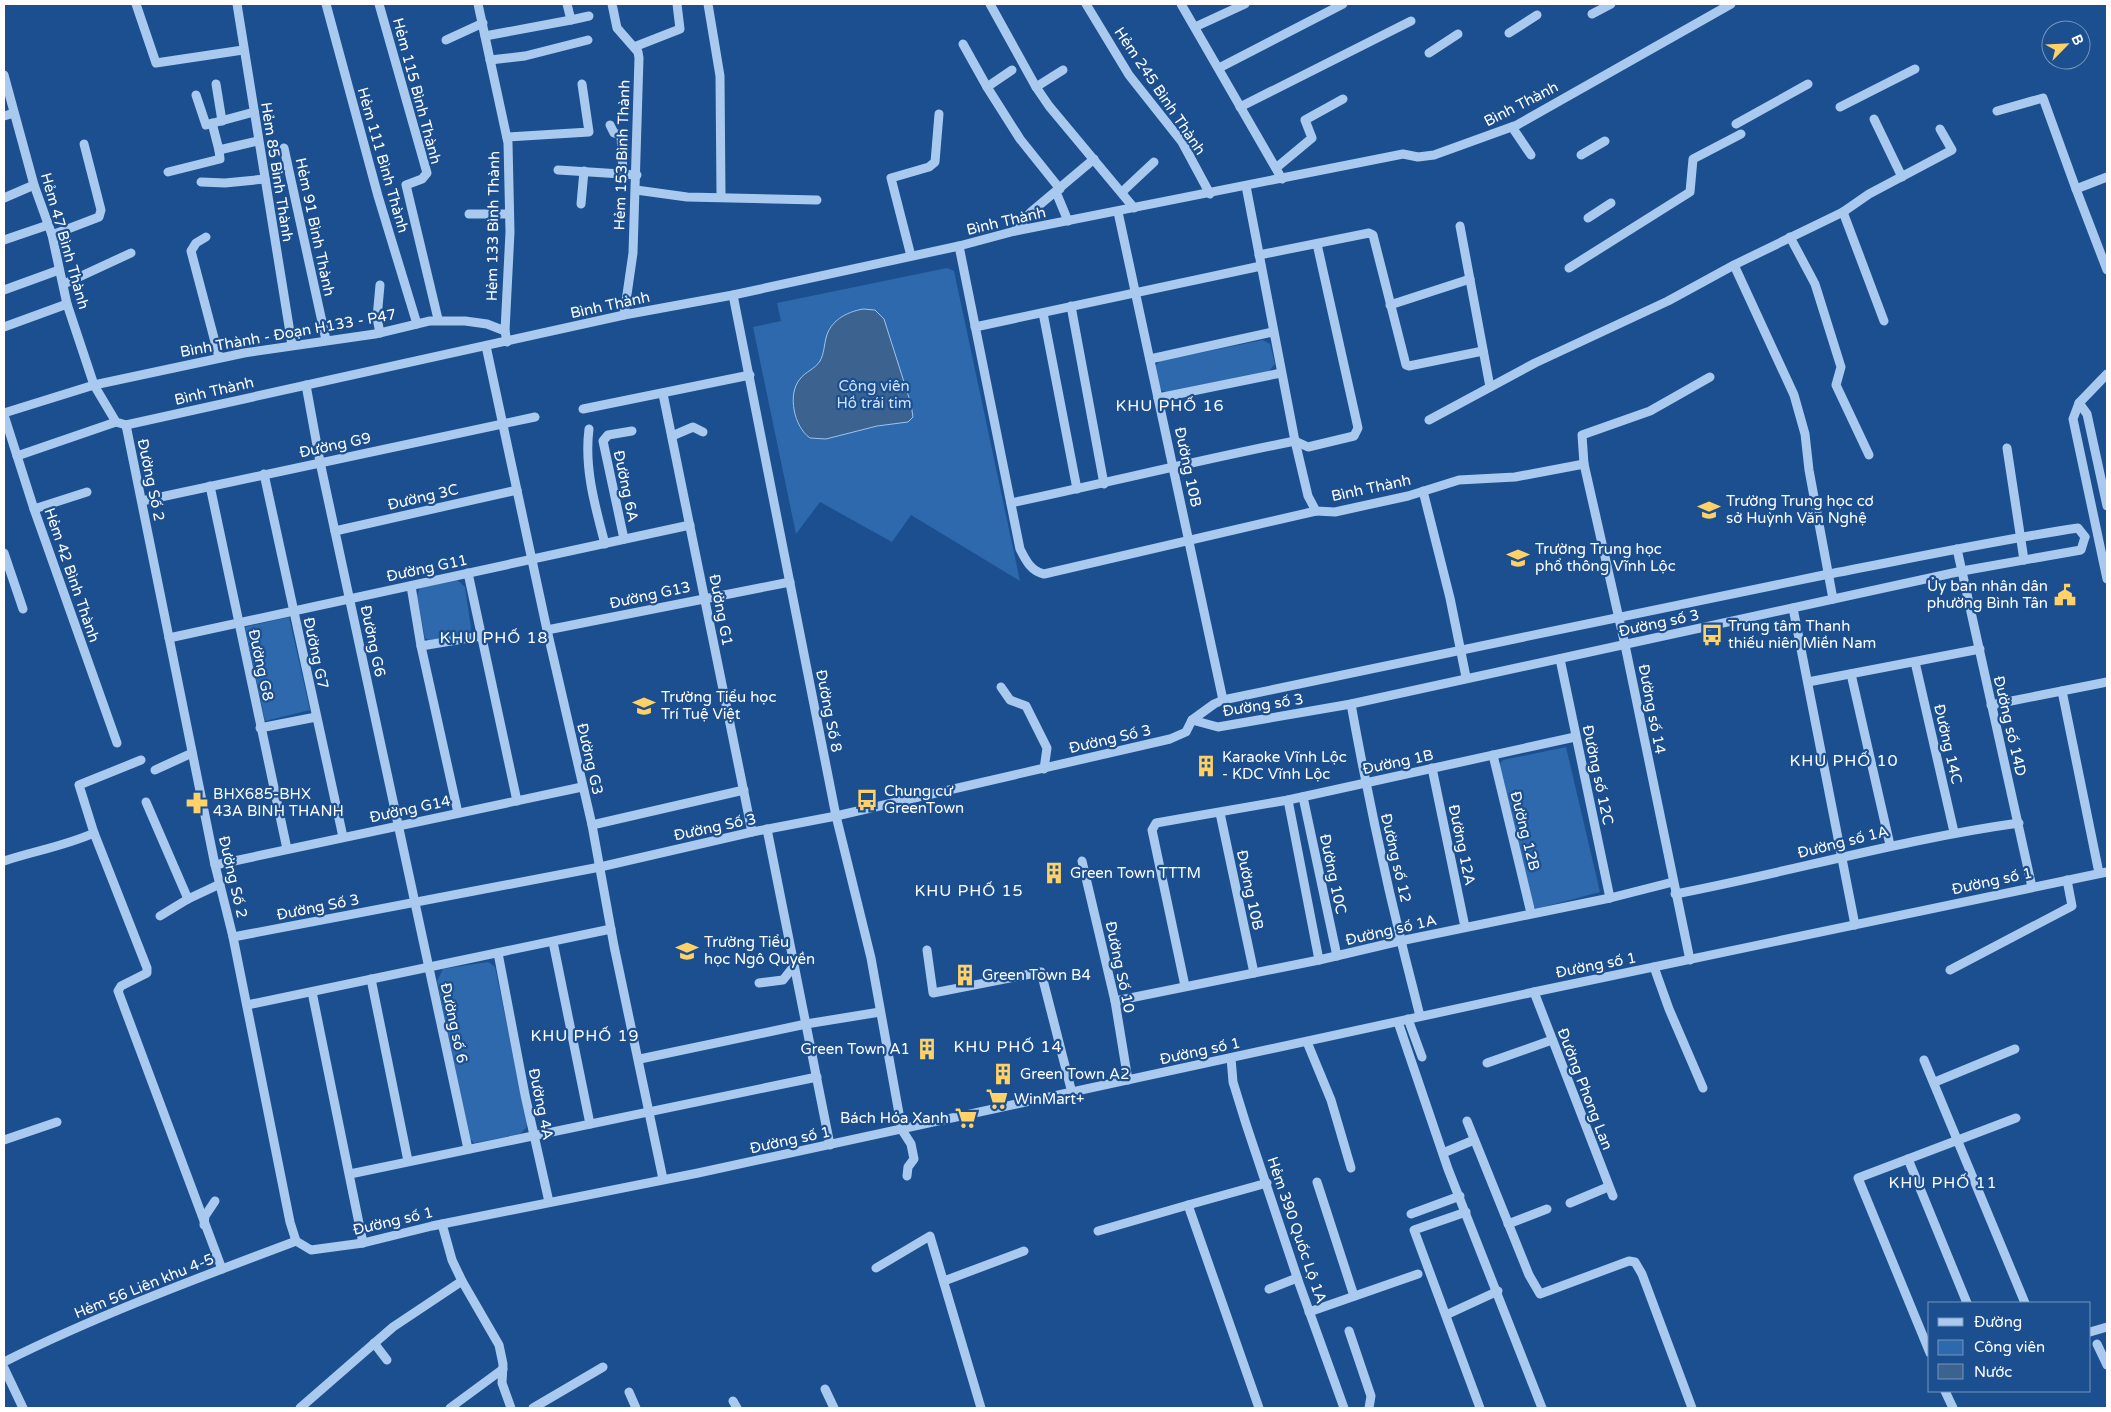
<svg xmlns="http://www.w3.org/2000/svg" width="2111" height="1412" font-family="'Varela Round',sans-serif">
<style>
.green{fill:#2e69ad}
.water{fill:#3c6290;stroke:#9cc4f0}
.lines{fill:none;stroke-linecap:round;stroke-linejoin:round}
.minor{stroke:#a9c9ee;stroke-width:9}
.labels{text-anchor:middle;dominant-baseline:central;stroke-width:4.5;stroke-linejoin:round;paint-order:stroke}
.street-label{font-size:15px;fill:#fff;stroke:#1b4f8f}
.park-label{font-size:15px;fill:#cfe3fa;stroke:#1b4f8f}
.poi-label{font-size:15px;fill:#fff;stroke:#1b4f8f;text-anchor:start}
.neighbourhood-label{font-size:16px;letter-spacing:1px;fill:#fff;stroke:#1b4f8f}
</style>
<rect width="100%" height="100%" fill="#1b4f8f"/>
<!-- green -->
<g class="green">
<path d="M947 268 954 271 1020 581 911 515 892 542 820 502 796 534 753 327 781 321 777 303Z"/>
<path d="M1263 340 1270 344 1275 364 1269 371 1166 392 1161 390 1155 366 1160 361Z"/>
<path d="M457 580 465 587 471 628 469 634 429 640 425 638 417 596 420 588Z"/>
<path d="M289 617 310 710 265 721 245 627Z"/>
<path d="M1566 747 1600 892 1536 909 1531 903 1499 765 1503 760Z"/>
<path d="M488 962 495 967 527 1123 526 1128 520 1134 474 1143 469 1138 437 981 443 969Z"/>
</g>
<!-- water -->
<path class="water" d="M863 309 875 310 884 319 911 404 913 417 908 422 877 426 826 439 810 438C794 427 787 394 800 379 805 372 815 369 820 361 824 354 824 346 826 338 830 321 846 312 863 309Z"/>
<g class="lines">
<!-- minor -->
<g class="minor">
<path d="M136 4 156 63 243 50"/>
<path d="M237 4 292 345"/>
<path d="M326 4 378 196 417 324"/>
<path d="M379 4 427 173 422 179 406 185 438 319"/>
<path d="M478 4 508 143 510 232 505 331"/>
<path d="M612 4 617 28 638 52 639 58 633 253 624 315"/>
<path d="M708 4 720 76 721 196"/>
<path d="M990 4 1036 87 1049 106 1134 208"/>
<path d="M1086 4 1129 75 1182 142 1210 194"/>
<path d="M1181 4 1282 179"/>
<path d="M1592 14 1611 4"/>
<path d="M571 20 589 16"/>
<path d="M1195 27 1245 4"/>
<path d="M1509 33 1537 15"/>
<path d="M485 36 571 20 567 4"/>
<path d="M446 40 483 23"/>
<path d="M963 44 987 87"/>
<path d="M634 47 680 29 677 4"/>
<path d="M1429 53 1458 34"/>
<path d="M490 60 525 56 588 40"/>
<path d="M1219 68 1343 4"/>
<path d="M1012 70 987 87 1020 139 1060 189"/>
<path d="M4 75 34 185 52 235 67 304 94 385 244 353 375 334 429 321H465L487 324 505 331 507 342"/>
<path d="M216 84 222 121"/>
<path d="M1036 87 1063 70"/>
<path d="M196 95 206 125 254 112"/>
<path d="M1240 107 1411 21"/>
<path d="M1840 107 1915 69"/>
<path d="M1997 111 2043 98 2076 189"/>
<path d="M4 116 14 113"/>
<path d="M1874 119 1902 177"/>
<path d="M212 123 219 150"/>
<path d="M1736 124 1808 84"/>
<path d="M610 125 614 133 621 135 623 173"/>
<path d="M1512 127 1531 155"/>
<path d="M507 137 589 132 582 84"/>
<path d="M284 148 326 340"/>
<path d="M1581 155 1605 141"/>
<path d="M1276 168 1312 138 1305 120 1343 99"/>
<path d="M558 170 637 175"/>
<path d="M168 172 220 159 219 150 258 141"/>
<path d="M2107 177 2076 189 2107 270"/>
<path d="M201 182 225 183 265 179"/>
<path d="M1246 186 1295 441 1308 496 1316 511 1335 512 1408 496 1459 480 1515 477 1584 464"/>
<path d="M636 190 687 197 817 200"/>
<path d="M1056 192 1068 221"/>
<path d="M1122 192 1154 162"/>
<path d="M4 198 34 185"/>
<path d="M581 204 584 171"/>
<path d="M1118 212 1223 700"/>
<path d="M1843 212 1884 321"/>
<path d="M469 214H509"/>
<path d="M1588 218 1611 203"/>
<path d="M1460 226 1490 387"/>
<path d="M1015 231 1031 212 1094 159"/>
<path d="M52 235 99 217 101 210 84 144"/>
<path d="M206 237 196 243 191 251 219 357"/>
<path d="M1790 237 1815 284 1841 367 1836 385 1869 455"/>
<path d="M4 240 48 225"/>
<path d="M959 246 1020 549C1026 561 1031 571 1044 574L1316 511"/>
<path d="M1259 255 1369 233 1373 235 1406 365 1409 366 1483 351"/>
<path d="M911 256 891 178 929 167 935 162 939 114"/>
<path d="M1734 265 1794 395 1805 434 1809 470 1833 599"/>
<path d="M1569 268 1690 192 1693 159 1741 134"/>
<path d="M64 284 131 253"/>
<path d="M380 285 377 318 380 333"/>
<path d="M4 290 59 270"/>
<path d="M733 295 836 816 871 958 902 1130 911 1144 914 1159 908 1167 907 1176"/>
<path d="M1390 305 1470 279"/>
<path d="M1071 306 1104 484"/>
<path d="M1043 313 1077 489"/>
<path d="M4 327 67 304"/>
<path d="M975 327 1261 266"/>
<path d="M486 346 547 630 592 825 614 946 663 1179"/>
<path d="M1150 359 1273 332"/>
<path d="M2107 374 2079 403 2073 419 2107 579"/>
<path d="M306 385 320 462 468 1149"/>
<path d="M663 394 752 832"/>
<path d="M1158 398 1281 373"/>
<path d="M2079 403 2087 414 2107 506"/>
<path d="M583 409 750 375"/>
<path d="M4 413 94 385 116 422 126 425 624 315 733 295 959 246 1015 231 1403 154 1418 157 1434 155 1517 125 1731 4"/>
<path d="M4 415 34 509 117 743"/>
<path d="M1429 420 1535 363 1668 301 1734 265 1843 212 1869 194 1952 150 1940 129"/>
<path d="M126 425 215 865 233 937 290 1222 296 1241 311 1250 363 1243 432 1226 698 1173 1534 992 2107 872"/>
<path d="M589 429C584 468 595 506 605 544"/>
<path d="M672 436 693 427 703 432"/>
<path d="M2007 448 2024 560"/>
<path d="M17 456 116 422"/>
<path d="M264 474 343 837"/>
<path d="M210 486 287 849"/>
<path d="M1423 491 1450 598 1466 677"/>
<path d="M142 501 535 417"/>
<path d="M1011 503C1106 483 1200 460 1295 441L1308 447 1354 436 1358 428 1317 244"/>
<path d="M34 509 87 492"/>
<path d="M335 531 517 490"/>
<path d="M624 539 603 441 608 435 632 431"/>
<path d="M1957 549 2032 887"/>
<path d="M4 553 23 609"/>
<path d="M468 573 517 801"/>
<path d="M411 586 421 646 458 813"/>
<path d="M1793 608 1855 925"/>
<path d="M547 630 790 582"/>
<path d="M169 638 690 525"/>
<path d="M421 646 481 636"/>
<path d="M1560 659 1610 898"/>
<path d="M1915 662 1954 832"/>
<path d="M1851 674 1890 845"/>
<path d="M1808 682 1980 649"/>
<path d="M1001 687 1010 700 1026 706 1047 748 1044 769"/>
<path d="M2062 691 2099 873"/>
<path d="M1351 704C1370 809 1393 913 1420 1016"/>
<path d="M1991 705 2107 682"/>
<path d="M1192 720 1218 727 1351 704 1962 571 2081 550 2085 537"/>
<path d="M260 728 316 717"/>
<path d="M1493 755 1531 913"/>
<path d="M1432 768 1465 927"/>
<path d="M155 770 192 753"/>
<path d="M1303 797 1337 956"/>
<path d="M1288 800 1319 960"/>
<path d="M146 802 188 899"/>
<path d="M1220 813 1254 973"/>
<path d="M592 825 744 790"/>
<path d="M767 829 830 1145"/>
<path d="M94 833 147 968V973L121 986 118 991 222 1269"/>
<path d="M4 861C34 851 65 846 94 833L79 785 141 760"/>
<path d="M1082 861 1115 1001 1128 1080"/>
<path d="M215 865 582 787"/>
<path d="M1675 894C1790 872 1903 839 2019 823"/>
<path d="M160 916 188 899 220 884"/>
<path d="M233 937 600 867 752 832 836 816 1170 739 1186 732 1192 720 1214 704 1223 700C1424 659 1623 615 1824 575 1908 559 1992 541 2078 528L2085 537"/>
<path d="M553 942 590 1124"/>
<path d="M927 950 933 993 1041 972 1072 1093"/>
<path d="M498 953 525 1095 549 1202"/>
<path d="M1690 960 1625 645 1584 464 1582 435 1650 411 1710 377"/>
<path d="M1654 967 1669 1009 1703 1088"/>
<path d="M1950 970 2072 906 2067 880"/>
<path d="M371 979 408 1161"/>
<path d="M759 983 783 980 794 966"/>
<path d="M1185 986 1152 830 1156 823 1288 800 1575 737"/>
<path d="M312 992 363 1243"/>
<path d="M1534 992 1613 1196"/>
<path d="M1115 1001 1319 960 1400 941 1610 898 1673 882"/>
<path d="M247 1005 611 929"/>
<path d="M1408 1019 1422 1057"/>
<path d="M1398 1022 1448 1169 1542 1408"/>
<path d="M1307 1042 1331 1100 1351 1168"/>
<path d="M1231 1058 1233 1082 1246 1124 1299 1283 1344 1408"/>
<path d="M640 1059 806 1024 880 1012"/>
<path d="M1924 1060 2025 1303"/>
<path d="M1487 1063 1552 1040"/>
<path d="M1935 1082 2015 1049"/>
<path d="M1467 1121 1529 1275 1540 1294 1629 1261 1635 1262 1642 1274 1692 1408"/>
<path d="M4 1140 57 1122"/>
<path d="M1443 1153 1474 1140"/>
<path d="M1908 1159 1967 1303"/>
<path d="M350 1174 817 1077"/>
<path d="M1317 1182 1354 1296"/>
<path d="M1570 1203 1608 1187"/>
<path d="M1466 1212 1414 1230 1480 1408"/>
<path d="M1411 1214 1460 1196"/>
<path d="M442 1224 452 1260 462 1281 499 1345 503 1364 502 1383 511 1408"/>
<path d="M1508 1224 1547 1209"/>
<path d="M204 1225 205 1216 215 1201"/>
<path d="M1098 1231 1188 1205"/>
<path d="M876 1268 930 1236 981 1408"/>
<path d="M944 1281 1024 1251"/>
<path d="M1269 1289 1297 1278"/>
<path d="M1309 1312 1418 1274"/>
<path d="M1446 1315 1498 1291"/>
<path d="M1349 1331 1371 1396 1369 1408"/>
<path d="M2090 1332 2107 1327"/>
<path d="M374 1343 387 1360"/>
<path d="M2097 1344 2107 1365"/>
<path d="M1930 1353 1858 1178 2016 1118"/>
<path d="M4 1362C98 1315 198 1278 296 1241"/>
<path d="M4 1368 23 1408"/>
<path d="M825 1389 834 1408"/>
<path d="M1945 1391 1953 1408"/>
<path d="M629 1392 636 1408"/>
<path d="M733 1401 737 1408"/>
<path d="M300 1408 393 1327 462 1281"/>
<path d="M450 1408 503 1369"/>
<path d="M533 1408 603 1367"/>
<path d="M1259 1408 1188 1205 1267 1183"/>
</g>
</g>
<!-- icons -->
<defs>
<g id="school-bare" transform="scale(1.725)"><path d="M0-5L7-2L0 1L-7-2ZM-4 1L0 2.5L4 1V4Q0 6-4 4Z" fill="#ffd166" stroke="#1b4f8f" stroke-width="2.5" paint-order="stroke"/></g>
<g id="civic-bare" transform="scale(1.725)"><path d="M-.6-6.5H3V-4.5H.6V-3L4-1V1h2V6H-6V1h2V-1L-.6-3ZM-1.2 2.5V6h2.4V2.5Z" fill="#ffd166" stroke="#1b4f8f" stroke-width="2.5" paint-order="stroke"/></g>
<g id="bus-bare" transform="scale(1.725)"><path d="M-5-6H5V4H4V6H2V4H-2V6H-4V4H-5ZM-3.5-4V0h7V-4ZM-3.5 1.2v1.5H-2V1.2ZM2 1.2v1.5H3.5V1.2Z" fill="#ffd166" stroke="#1b4f8f" stroke-width="2.5" paint-order="stroke"/></g>
<g id="building-bare" transform="scale(1.725)"><path d="M-4-6H4V6H1V3H-1V6H-4ZM-2.5-4.3h1.7v1.8h-1.7ZM.8-4.3h1.7v1.8H.8ZM-2.5-1h1.7V.8h-1.7ZM.8-1h1.7V.8H.8Z" fill="#ffd166" stroke="#1b4f8f" stroke-width="2.5" paint-order="stroke"/></g>
<g id="pharmacy-bare" transform="scale(1.725)"><path d="M-2-6h4v4h4v4h-4v4h-4v-4h-4v-4h4Z" fill="#ffd166" stroke="#1b4f8f" stroke-width="2.5" paint-order="stroke"/></g>
<g id="supermarket-bare" transform="scale(1.725)"><path d="M-6-5.5h2.5l.6 2H6L4.5 2H-2.5L-4.4-4H-6ZM-1.5 3.2a1.3 1.3 0 1 0 .1 0ZM3 3.2a1.3 1.3 0 1 0 .1 0Z" fill="#ffd166" stroke="#1b4f8f" stroke-width="2.5" paint-order="stroke"/></g>
</defs>
<g fill-rule="evenodd">
<use href="#school-bare" x="1709" y="510"/>
<use href="#school-bare" x="1518" y="558"/>
<use href="#civic-bare" x="2065" y="595"/>
<use href="#bus-bare" x="1712" y="635"/>
<use href="#school-bare" x="644" y="706"/>
<use href="#building-bare" x="1206" y="766"/>
<use href="#bus-bare" x="867" y="800"/>
<use href="#pharmacy-bare" x="197" y="803"/>
<use href="#building-bare" x="1054" y="873"/>
<use href="#school-bare" x="687" y="951"/>
<use href="#building-bare" x="965" y="975"/>
<use href="#building-bare" x="927" y="1049"/>
<use href="#building-bare" x="1003" y="1074"/>
<use href="#supermarket-bare" x="997" y="1099"/>
<use href="#supermarket-bare" x="966" y="1118"/>
</g>
<g class="labels">
<!-- street labels -->
<g class="street-label">
<text transform="translate(417 91) rotate(75)">Hẻm 115 Bình Thành</text>
<text transform="translate(1160 91) rotate(56)">Hẻm 245 Bình Thành</text>
<text transform="translate(1521 104) rotate(-27)">Bình Thành</text>
<text transform="translate(622 155) rotate(-88)">Hẻm 153 Bình Thành</text>
<text transform="translate(383 160) rotate(74)">Hẻm 111 Bình Thành</text>
<text transform="translate(277 172) rotate(81)">Hẻm 85 Bình Thành</text>
<text transform="translate(1006 221) rotate(-13)">Bình Thành</text>
<text transform="translate(493 226) rotate(-89)">Hẻm 133 Bình Thành</text>
<text transform="translate(315 227) rotate(78)">Hẻm 91 Bình Thành</text>
<text transform="translate(65 241) rotate(74)">Hẻm 47 Bình Thành</text>
<text transform="translate(610 305) rotate(-12)">Bình Thành</text>
<text transform="translate(288 333) rotate(-10)">Bình Thành - Đoạn H133 - P47</text>
<text transform="translate(214 391) rotate(-13)">Bình Thành</text>
<text transform="translate(335 445) rotate(-12)">Đường G9</text>
<text transform="translate(1188 467) rotate(78)">Đường 10B</text>
<text transform="translate(151 480) rotate(78)">Đường Số 2</text>
<text transform="translate(626 486) rotate(78)">Đường 6A</text>
<text transform="translate(1371 488) rotate(-12)">Bình Thành</text>
<text transform="translate(423 497) rotate(-13)">Đường 3C</text>
<text transform="translate(427 568) rotate(-12)">Đường G11</text>
<text transform="translate(72 575) rotate(71)">Hẻm 42 Bình Thành</text>
<text transform="translate(650 595) rotate(-12)">Đường G13</text>
<text transform="translate(721 610) rotate(79)">Đường G1</text>
<text transform="translate(1659 623) rotate(-12)">Đường số 3</text>
<text transform="translate(373 641) rotate(78)">Đường G6</text>
<text transform="translate(316 653) rotate(78)">Đường G7</text>
<text transform="translate(261 665) rotate(78)">Đường G8</text>
<text transform="translate(1263 705) rotate(-9)">Đường số 3</text>
<text transform="translate(1652 709) rotate(79)">Đường số 14</text>
<text transform="translate(829 711) rotate(79)">Đường Số 8</text>
<text transform="translate(2010 726) rotate(77)">Đường số 14D</text>
<text transform="translate(1110 739) rotate(-13)">Đường Số 3</text>
<text transform="translate(1948 744) rotate(77)">Đường 14C</text>
<text transform="translate(590 759) rotate(77)">Đường G3</text>
<text transform="translate(1398 762) rotate(-12)">Đường 1B</text>
<text transform="translate(1598 775) rotate(78)">Đường số 12C</text>
<text transform="translate(410 809) rotate(-12)">Đường G14</text>
<text transform="translate(715 827) rotate(-12)">Đường Số 3</text>
<text transform="translate(1525 831) rotate(76)">Đường 12B</text>
<text transform="translate(1843 842) rotate(-14)">Đường số 1A</text>
<text transform="translate(1462 845) rotate(78)">Đường 12A</text>
<text transform="translate(1396 858) rotate(77)">Đường số 12</text>
<text transform="translate(1333 874) rotate(78)">Đường 10C</text>
<text transform="translate(233 877) rotate(77)">Đường Số 2</text>
<text transform="translate(1992 881) rotate(-12)">Đường số 1</text>
<text transform="translate(1250 890) rotate(78)">Đường 10B</text>
<text transform="translate(318 907) rotate(-11)">Đường Số 3</text>
<text transform="translate(1391 930) rotate(-13)">Đường số 1A</text>
<text transform="translate(1596 965) rotate(-11)">Đường số 1</text>
<text transform="translate(1120 967) rotate(78)">Đường Số 10</text>
<text transform="translate(454 1023) rotate(78)">Đường số 6</text>
<text transform="translate(1200 1051) rotate(-12)">Đường số 1</text>
<text transform="translate(1585 1089) rotate(69)">Đường Phong Lan</text>
<text transform="translate(541 1104) rotate(78)">Đường 4A</text>
<text transform="translate(790 1140) rotate(-12)">Đường số 1</text>
<text transform="translate(393 1221) rotate(-13)">Đường số 1</text>
<text transform="translate(1297 1230) rotate(71)">Hẻm 390 Quốc Lộ 1A</text>
<text transform="translate(144 1286) rotate(-22)">Hẻm 56 Liên khu 4-5</text>
</g>
<!-- park labels -->
<g class="park-label">
<text x="874" y="386">Công viên<tspan x="874" dy="17">Hồ trái tim</tspan></text>
</g>
<!-- poi labels -->
<g class="poi-label">
<text x="1726" y="501">Trường Trung học cơ<tspan x="1726" dy="17">sở Huỳnh Văn Nghệ</tspan></text>
<text x="1535" y="549">Trường Trung học<tspan x="1535" dy="17">phổ thông Vĩnh Lộc</tspan></text>
<text x="2048" y="586" text-anchor="end">Ủy ban nhân dân<tspan x="2048" dy="17">phường Bình Tân</tspan></text>
<text x="1728" y="626">Trung tâm Thanh<tspan x="1728" dy="17">thiếu niên Miền Nam</tspan></text>
<text x="661" y="697">Trường Tiểu học<tspan x="661" dy="17">Trí Tuệ Việt</tspan></text>
<text x="1222" y="757">Karaoke Vĩnh Lộc<tspan x="1222" dy="17">- KDC Vĩnh Lộc</tspan></text>
<text x="884" y="791">Chung cư<tspan x="884" dy="17">GreenTown</tspan></text>
<text x="213" y="794">BHX685-BHX<tspan x="213" dy="17">43A BINH THANH</tspan></text>
<text x="1070" y="873">Green Town TTTM</text>
<text x="704" y="942">Trường Tiểu<tspan x="704" dy="17">học Ngô Quyền</tspan></text>
<text x="982" y="975">Green Town B4</text>
<text x="910" y="1049" text-anchor="end">Green Town A1</text>
<text x="1020" y="1074">Green Town A2</text>
<text x="1014" y="1099">WinMart+</text>
<text x="949" y="1118" text-anchor="end">Bách Hóa Xanh</text>
</g>
<!-- neighbourhood labels -->
<g class="neighbourhood-label">
<text x="1170" y="406">KHU PHỐ 16</text>
<text x="494" y="638">KHU PHỐ 18</text>
<text x="1844" y="761">KHU PHỐ 10</text>
<text x="969" y="891">KHU PHỐ 15</text>
<text x="585" y="1036">KHU PHỐ 19</text>
<text x="1008" y="1047">KHU PHỐ 14</text>
<text x="1943" y="1183">KHU PHỐ 11</text>
</g>
</g>
<!-- border -->
<rect width="2111" height="1412" fill="none" stroke="#ffffff" stroke-width="10"/>
<!-- legend -->
<rect x="1928" y="1302" width="162" height="90" fill="#1b4f8f" stroke="#7695bc"/>
<rect x="1938" y="1318" width="25" height="8" fill="#a9c9ee" stroke="#7695bc"/>
<text x="1974" y="1327" font-size="15" fill="#ffffff">Đường</text>
<rect x="1938" y="1340" width="25" height="15" fill="#2e69ad" stroke="#7695bc"/>
<text x="1974" y="1352" font-size="15" fill="#ffffff">Công viên</text>
<rect x="1938" y="1364" width="25" height="15" fill="#3c6290" stroke="#7695bc"/>
<text x="1974" y="1377" font-size="15" fill="#ffffff">Nước</text>
<!-- north arrow -->
<g transform="translate(2066 45) rotate(66)"><circle r="24" fill="#1b4f8f" stroke="#7695bc"/>
<path d="M0-4L9 19L0 12L-9 19Z" fill="#ffd166"/>
<text y="-8" font-size="14" font-weight="bold" text-anchor="middle" fill="#ffffff">B</text>
</g>
</svg>
